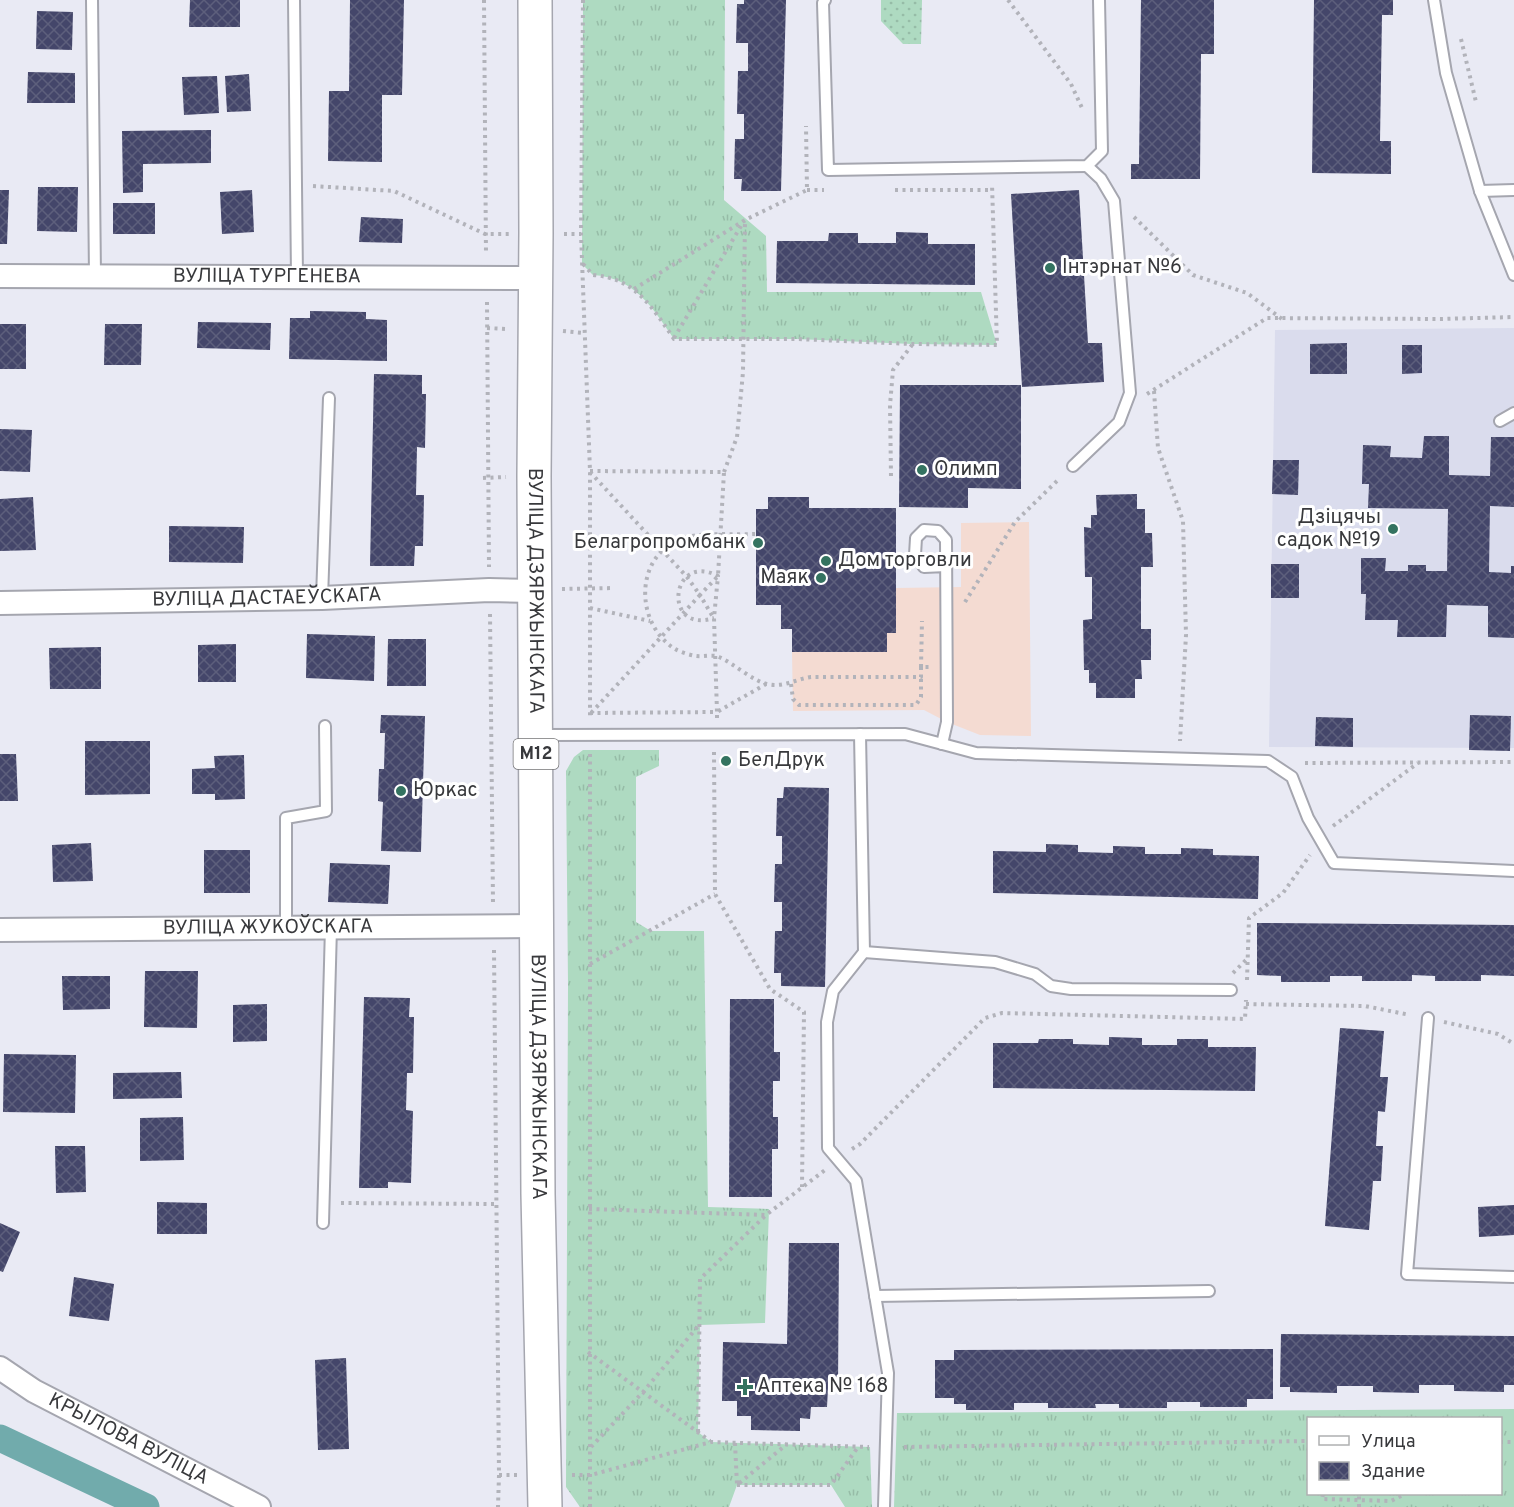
<svg xmlns="http://www.w3.org/2000/svg" width="1514" height="1507" font-family="Overpass,sans-serif">
<style>
.commercial{fill:#f4dbd2}
.built{fill:#dadced}
.grass{fill:url(#grass-tufts);fill-rule:evenodd}
.park{fill:url(#park-dots)}
.lines{fill:none;stroke-linecap:round;stroke-linejoin:round}
.canal{stroke:#71abac;stroke-width:27}
.building{fill:url(#building-cross-hatch)}
.lane-casing{stroke:#a5a6af;stroke-width:14}
.street-casing{stroke:#a5a6af;stroke-width:26}
.primary-casing{stroke:#a5a6af;stroke-width:36}
.path{stroke:#b2b3ba;stroke-width:4;stroke-dasharray:3 4.5;stroke-linecap:butt}
.lane{stroke:#fff;stroke-width:10}
.street{stroke:#fff;stroke-width:22}
.primary{stroke:#fff;stroke-width:33}
.poi-dot{fill:#347360;stroke:#fff;stroke-width:2}
.labels{text-anchor:middle;dominant-baseline:central;stroke-width:6;stroke-linejoin:round;paint-order:stroke}
.shield{fill:#fff;stroke:#747476;stroke-width:1.5}
.shield-label{font-size:18px;font-weight:bold;fill:#38393c}
.poi-label{font-size:20px;fill:#38393c;stroke:#fff;text-anchor:start}
.street-label{font-size:20px;fill:#38393c;stroke:#fff}
</style>
<defs>
<pattern id="grass-tufts" width="24" height="20" patternUnits="userSpaceOnUse" patternTransform="scale(1.5)"><rect width="24" height="20" fill="#aedac1"/><path d="M3 7l-1-3M5 7V3M7 7l1-3M15 17l-1-3M17 17v-4M19 17l1-3" fill="none" stroke="#96bca7"/></pattern>
<pattern id="park-dots" width="8" height="8" patternUnits="userSpaceOnUse" patternTransform="scale(1.5)"><rect width="8" height="8" fill="#aedac1"/><path d="M2 2h.1M6 6h.1" fill="none" stroke="#96bca7" stroke-width="1.8" stroke-linecap="round"/></pattern>
<pattern id="building-cross-hatch" width="8" height="8" patternUnits="userSpaceOnUse" patternTransform="scale(1.5)"><rect width="8" height="8" fill="#44466a"/><path d="M0 0l8 8M0 8l8-8" fill="none" stroke="#5d5f7c"/></pattern>
</defs>
<rect width="100%" height="100%" fill="#e9eaf4"/>
<!-- commercial -->
<path class="commercial" d="M1029 522 1031 736 980 735 947 722 924 710 793 711 792 652H887V633L896 588 961 587V523Z"/>
<!-- built -->
<path class="built" d="M1514 328V748L1269 747 1275 330Z"/>
<!-- grass -->
<g class="grass">
<path d="M583 0H725L724 200 766 236 767 292H981L997 345 912 344 797 339H674C652 307 635 278 593 275L582 264Z"/>
<path d="M583 750H659V766L636 777V922L651 931H704L708 1207 769 1209 765 1323 700 1325 698 1432 711 1442 870 1447 872 1507H845L831 1485H737L729 1507H580L566 1487 568 985 566 771 574 757Z"/>
<path d="M1514 1409V1507H894L897 1413ZM1308 1418H1500V1494H1308Z"/>
</g>
<!-- park -->
<path class="park" d="M881 0H922L921 44H903L881 21Z"/>
<g class="lines">
<!-- canal -->
<path class="canal" d="M0 1438 146 1507"/>
</g>
<!-- building -->
<g class="building">
<path d="M190 0H240V27H189Z"/>
<path d="M350 0H404L402 95H382V162L328 161 329 91H349Z"/>
<path d="M744 0H786L781 191H741L742 179H734L735 139H744V114H737L738 71H748V43H736L737 4H744Z"/>
<path d="M1141 0H1214V54H1201L1200 179H1131V164H1139Z"/>
<path d="M1314 0H1393V15H1382L1380 141H1391V174L1312 173Z"/>
<path d="M37 11 73 12 72 50 36 49Z"/>
<path d="M28 72 75 73V103H27Z"/>
<path d="M249 74 251 111 227 112 225 76Z"/>
<path d="M217 76 219 113 184 115 182 77Z"/>
<path d="M211 130V163L143 164V192L123 193 122 131Z"/>
<path d="M38 187H78L77 232 37 231Z"/>
<path d="M0 190H9L7 244H0Z"/>
<path d="M252 190 254 232 222 234 220 192Z"/>
<path d="M1079 190 1088 343H1102L1104 382 1022 387 1011 194Z"/>
<rect x="113" y="203" width="42" height="31"/>
<path d="M361 217 403 219 402 243 359 242Z"/>
<path d="M896 232 928 233V244H975V285L776 283 777 241H828L829 233H858V243H896Z"/>
<path d="M310 311 366 312V319L387 320V361L289 359 290 318H310Z"/>
<path d="M198 322 271 323 270 350 197 348Z"/>
<rect x="0" y="324" width="26" height="45"/>
<path d="M105 324H142L141 365H104Z"/>
<path d="M1347 343V374H1310V344Z"/>
<path d="M1402 345H1422V373L1402 374Z"/>
<path d="M374 374 422 375V394H426L425 448 417 447 416 495H424L423 546H415L414 566H370Z"/>
<path d="M900 385H1021V489L968 488V508L899 507Z"/>
<path d="M0 429 32 430 30 472 0 471Z"/>
<path d="M1424 436H1449V475L1490 476 1491 437H1514V507L1490 506 1489 572 1511 573V566H1514V638L1488 637V606L1447 605 1446 637H1397L1398 620H1365L1366 594H1361V558H1386L1385 571H1408V565H1426V571H1447L1448 509 1368 508 1369 484H1362L1363 445 1391 446 1390 457 1422 458Z"/>
<path d="M1273 460H1299L1298 495 1272 494Z"/>
<path d="M1137 494V509H1145V533H1152L1153 567H1141V629H1151V660H1141L1142 679H1135V698H1096V683H1089V670H1084L1083 620 1092 619V577H1085L1084 527 1091 528V515H1097L1096 495Z"/>
<path d="M33 497 36 550 0 551V499Z"/>
<path d="M768 497H809V508H896V633H887V652H792V629H781V605H756V509H768Z"/>
<path d="M169 526 244 527 243 563 169 562Z"/>
<rect x="1271" y="564" width="28" height="34"/>
<path d="M307 634 375 636 374 681 306 678Z"/>
<path d="M388 639H426V686H387Z"/>
<path d="M236 644V682H198V645Z"/>
<path d="M101 647V689H50L49 648Z"/>
<path d="M381 715 425 716 421 852 381 851 383 802 378 801 379 769H384L385 733H380Z"/>
<path d="M1470 715 1511 716 1510 751 1469 750Z"/>
<path d="M1316 717 1353 718V747L1315 746Z"/>
<path d="M85 741H150V794L85 795Z"/>
<path d="M0 754H16L18 801H0Z"/>
<path d="M244 755 245 799 215 800V794H192V769L215 768 214 756Z"/>
<path d="M784 787 829 788 825 987 781 986V973H774L775 931H782V902H774L775 864H782V836H776L777 798H783Z"/>
<path d="M91 843 93 881 53 882 52 845Z"/>
<path d="M1046 844 1078 845V852L1113 853V846L1145 847V854H1181V848L1213 849V855L1259 856 1258 899 993 893V851L1046 852Z"/>
<rect x="204" y="850" width="46" height="43"/>
<path d="M330 863 390 865 388 904 328 902Z"/>
<path d="M1257 923 1514 925V976L1481 975V981H1435V976L1412 975V981H1362V976H1330V982H1281V976L1257 975Z"/>
<path d="M145 971H198L197 1028 144 1027Z"/>
<path d="M62 976H110V1009L63 1010Z"/>
<path d="M364 997 410 998 409 1017H414L413 1073H407L406 1110 413 1111 411 1183 388 1182V1188H359Z"/>
<path d="M730 999H774V1052H780V1081H773V1117H778V1149H772V1197H729Z"/>
<path d="M267 1004V1041L233 1042V1005Z"/>
<path d="M1340 1028 1384 1031 1380 1077H1388L1385 1112 1378 1111 1376 1146H1383L1381 1181H1373L1369 1230 1325 1226Z"/>
<path d="M1109 1037 1142 1038V1045H1177V1039H1208V1047H1256L1255 1091 993 1088V1043H1038L1039 1039H1073V1044L1109 1045Z"/>
<path d="M4 1054 76 1055 75 1113 3 1112Z"/>
<path d="M181 1072 182 1098 113 1099V1073Z"/>
<path d="M183 1117 184 1160 140 1161V1118Z"/>
<path d="M55 1146H85L86 1192 56 1193Z"/>
<path d="M157 1202 207 1203V1234H157Z"/>
<path d="M1514 1205V1235L1479 1237 1478 1207Z"/>
<path d="M0 1223 20 1232 3 1272 0 1271Z"/>
<path d="M789 1243H839L838 1388H828L827 1407H811L810 1419 800 1418V1431L751 1430V1416H737V1401H722L723 1342 787 1344Z"/>
<path d="M74 1277 114 1284 109 1321 69 1316Z"/>
<path d="M1281 1334 1514 1336V1385H1504V1392L1454 1391V1385H1419V1393L1373 1392V1386H1337V1393L1290 1392V1387H1280Z"/>
<path d="M1273 1349V1399H1247V1407H1200V1402H1167V1408H1119V1404H1095L1096 1408H1048V1403H1014V1410H966V1404H954V1398H935V1360H954V1350Z"/>
<path d="M346 1358 349 1449 318 1450 315 1360Z"/>
</g>
<g class="lines">
<!-- lane casing -->
<g class="lane-casing">
<g id="lane">
<path d="M92 0 95 276"/>
<path d="M294 0 297 277"/>
<path d="M825 0 823 3 828 170 1087 166 1102 151 1099 0"/>
<path d="M1434 0 1446 73 1480 191 1514 275"/>
<path d="M1480 191 1514 190"/>
<path d="M1500 421 1514 413"/>
<path d="M1073 466 1119 422 1130 393 1114 201 1101 179 1087 166"/>
<path d="M322 598 329 398"/>
<path d="M860 734 864 952 833 991 827 1022 828 1148 856 1181 888 1373 884 1507"/>
<path d="M540 735 905 734 976 753 1268 761 1292 777 1308 818 1334 863 1514 871"/>
<path d="M942 744 947 722 946 540 938 531 924 530 916 538 915 555 924 567 946 566"/>
<path d="M286 929V818L326 811 325 726"/>
<path d="M864 952 995 962 1035 974 1051 986 1071 989 1231 990"/>
<path d="M1428 1018 1407 1274 1514 1277"/>
<path d="M323 1223 331 927"/>
<path d="M875 1296 1209 1291"/>
</g>
</g>
<!-- street casing -->
<g class="street-casing">
<g id="street">
<path id="s1" d="M0 276 535 278"/>
<path id="s2" d="M0 603 322 598 489 590 535 591"/>
<path id="s3" d="M0 930 537 926"/>
<path id="s4" d="M0 1368 34 1391 259 1507"/>
</g>
</g>
<!-- primary casing -->
<g class="primary-casing">
<g id="primary">
<path id="s5" d="M535 0 536 233 534 476 538 1194 545 1507"/>
</g>
</g>
<!-- path -->
<g class="path">
<path d="M484 0 486 255"/>
<path d="M583 0 581 234 590 471V719"/>
<path d="M1008 0 1071 84 1082 108"/>
<path d="M1461 39 1476 102"/>
<path d="M313 186 394 191 485 234H509"/>
<path d="M807 190H824"/>
<path d="M895 190H992"/>
<path d="M1134 217 1193 275 1247 293 1282 319"/>
<path d="M564 234H581"/>
<path d="M583 264 593 275C635 278 652 307 674 339H797L912 344 997 345 992 184"/>
<path d="M634 289 745 220 807 190 806 126"/>
<path d="M487 302 489 567"/>
<path d="M487 328 507 329"/>
<path d="M563 331 584 333"/>
<path d="M674 338 744 221"/>
<path d="M1154 391 1158 448 1183 521 1186 635 1180 741"/>
<path d="M1147 394 1267 318 1440 319 1514 317"/>
<path d="M590 471 724 472 718 576 700 595 713 617"/>
<path d="M590 472 687 577 700 595 591 713"/>
<path d="M724 472 737 437 743 372 745 220"/>
<path d="M891 476 890 405 893 370 912 345"/>
<path d="M483 478 506 477"/>
<path d="M755 534C733 535 703 532 683 538 634 555 634 623 675 649 680 652 690 655 696 656 704 657 712 654 719 657 733 663 753 681 767 684 783 688 796 679 811 677H921V667H929"/>
<path d="M562 589 614 588"/>
<path d="M965 602 1015 522 1060 478"/>
<path d="M590 608 650 621"/>
<path d="M490 614 493 903"/>
<path d="M921 667 922 621"/>
<path d="M791 684 793 699 799 705H916L921 697V677"/>
<path d="M590 713 717 712 714 618 718 576C670 551 662 635 714 618"/>
<path d="M717 718V712L766 684"/>
<path d="M714 752 715 894 770 989 804 1012 802 1187"/>
<path d="M1305 763 1514 762"/>
<path d="M1333 826 1418 763"/>
<path d="M494 950 499 1475 498 1507"/>
<path d="M590 964 715 894"/>
<path d="M1233 973 1247 959"/>
<path d="M1247 980 1249 918 1283 893 1310 855"/>
<path d="M1246 1004 1365 1006 1410 1015"/>
<path d="M1444 1022 1498 1034 1514 1044"/>
<path d="M852 1149 860 1144 985 1018 1002 1013 1245 1019 1246 1000"/>
<path d="M341 1203 497 1204"/>
<path d="M589 1209 766 1215 825 1170"/>
<path d="M588 1352 710 1441"/>
<path d="M698 1432 700 1279 766 1215"/>
<path d="M1500 1442H1514"/>
<path d="M735 1443 737 1485 787 1444"/>
<path d="M591 1447 643 1392 699 1325"/>
<path d="M904 1447 1308 1441"/>
<path d="M499 1475H517"/>
<path d="M572 1475H591L711 1442 869 1447"/>
<path d="M737 1485H831L858 1447"/>
<path d="M1323 1494 1322 1499 1391 1501 1405 1494"/>
<path d="M590 1507V751"/>
<path d="M1359 1507V1494"/>
</g>
<!-- lane -->
<use href="#lane" class="lane"/>
<!-- street -->
<use href="#street" class="street"/>
<!-- primary -->
<use href="#primary" class="primary"/>
</g>
<!-- markers -->
<g class="poi-dot">
<circle cx="1050" cy="268" r="6"/>
<circle cx="922" cy="470" r="6"/>
<circle cx="1393" cy="529" r="6"/>
<circle cx="758" cy="543" r="6"/>
<circle cx="826" cy="561" r="6"/>
<circle cx="821" cy="578" r="6"/>
<circle cx="726" cy="761" r="6"/>
<circle cx="401" cy="791" r="6"/>
<path d="M742 1378h6v6h6v6h-6v6h-6v-6h-6v-6h6z"/>
</g>
<g class="labels">
<!-- shield labels -->
<rect class="shield" x="513.5" y="739" width="45" height="30" rx="4.5"/>
<g class="shield-label">
<text x="536" y="754">М12</text>
</g>
<!-- poi labels -->
<g class="poi-label">
<text x="1062" y="268">Інтэрнат №6</text>
<text x="934" y="470">Олимп</text>
<text x="1381" y="518" text-anchor="end">Дзіцячы<tspan x="1381" dy="23">садок №19</tspan></text>
<text x="746" y="543" text-anchor="end">Белагропромбанк</text>
<text x="838" y="561">Дом торговли</text>
<text x="809" y="578" text-anchor="end">Маяк</text>
<text x="738" y="761">БелДрук</text>
<text x="413" y="791">Юркас</text>
<text x="757" y="1387">Аптека № 168</text>
</g>
<!-- street labels -->
<g class="street-label">
<text stroke="none"><textPath href="#s1" startOffset="267">ВУЛІЦА ТУРГЕНЕВА</textPath></text>
<text stroke="none"><textPath href="#s5" startOffset="591">ВУЛІЦА ДЗЯРЖЫНСКАГА</textPath></text>
<text stroke="none"><textPath href="#s2" startOffset="267">ВУЛІЦА ДАСТАЕЎСКАГА</textPath></text>
<text stroke="none"><textPath href="#s3" startOffset="268">ВУЛІЦА ЖУКОЎСКАГА</textPath></text>
<text stroke="none"><textPath href="#s5" startOffset="1077">ВУЛІЦА ДЗЯРЖЫНСКАГА</textPath></text>
<text stroke="none"><textPath href="#s4" startOffset="147">КРЫЛОВА ВУЛІЦА</textPath></text>
</g>
</g>
<!-- legend -->
<rect x="1307" y="1417" width="195" height="78" fill="#ffffff" stroke="#afb0b1" stroke-width="1.5"/>
<rect x="1319" y="1436" width="30" height="9" fill="#ffffff" stroke="#afb0b1" stroke-width="1.5"/>
<text x="1361" y="1447" font-size="18" fill="#38393c">Улица</text>
<rect x="1319" y="1462" width="30" height="18" fill="url(#building-cross-hatch)" stroke="#afb0b1" stroke-width="1.5"/>
<text x="1361" y="1477" font-size="18" fill="#38393c">Здание</text>
</svg>
